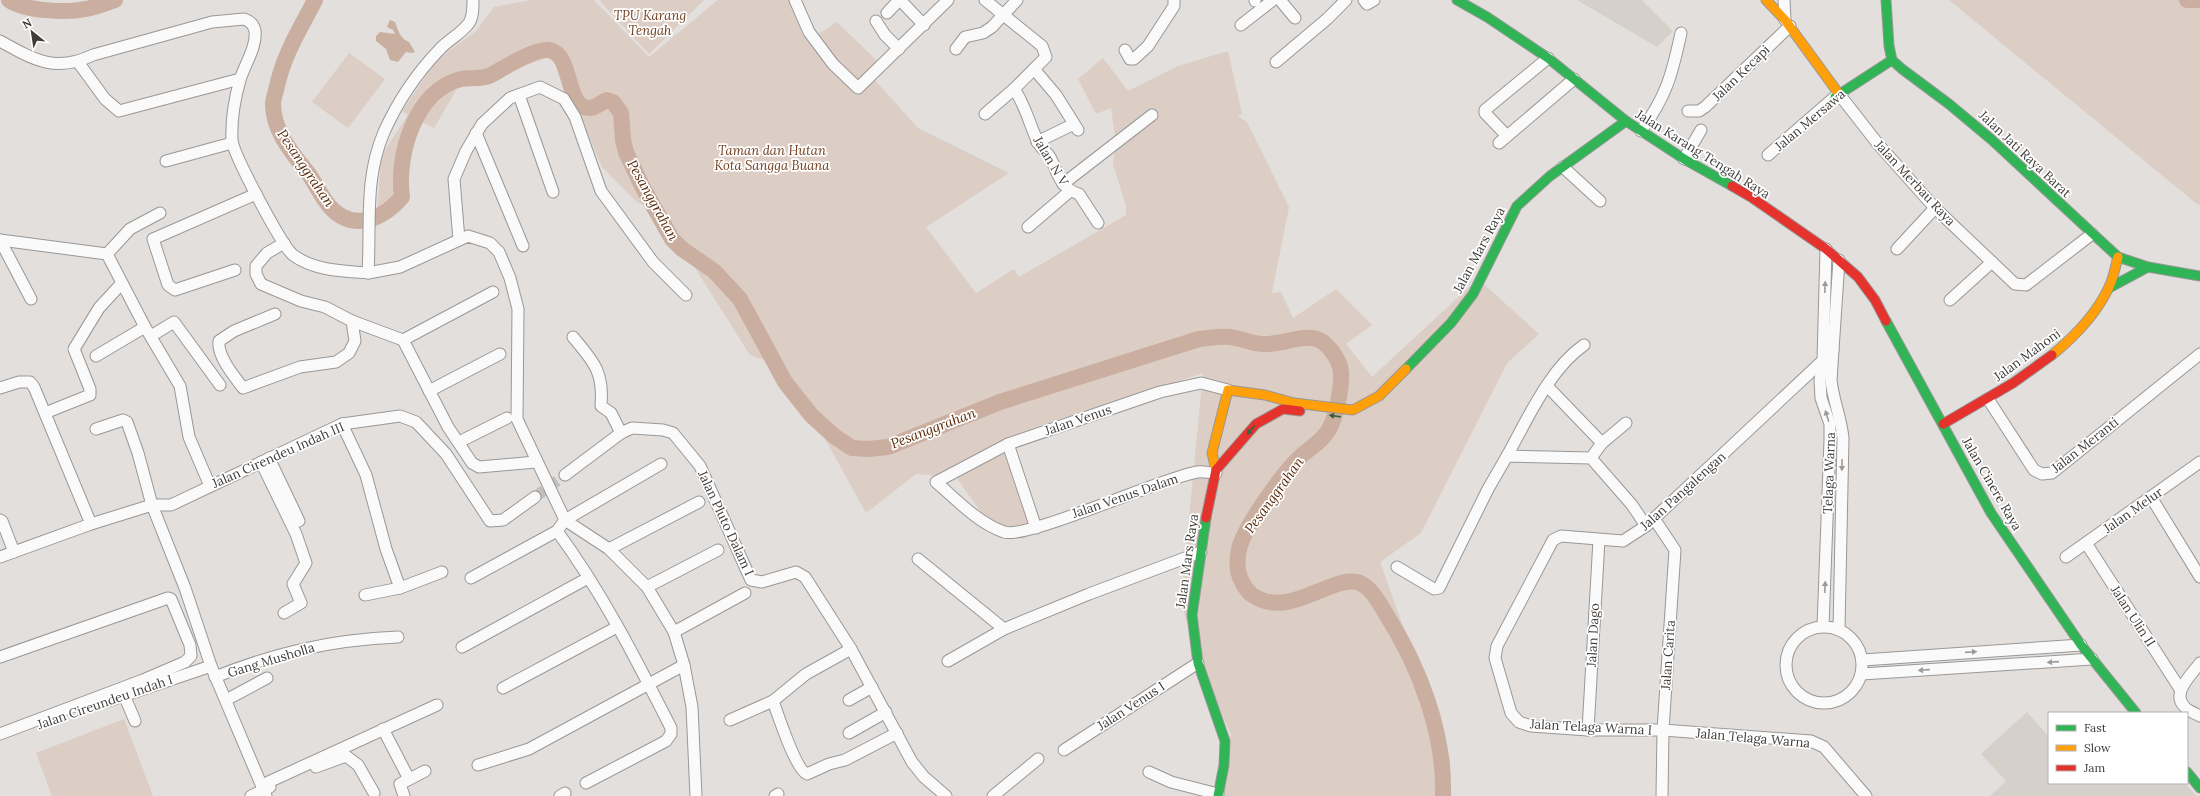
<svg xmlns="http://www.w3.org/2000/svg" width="2200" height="796" font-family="Lora,serif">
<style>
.built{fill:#d6d0cb}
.green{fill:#dccdc5}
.water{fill:#caafa0}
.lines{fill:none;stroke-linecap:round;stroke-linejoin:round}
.river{stroke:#caafa0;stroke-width:16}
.street-tunnel{stroke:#c1bebd;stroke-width:11;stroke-dasharray:11 5.5;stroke-linecap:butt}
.street-casing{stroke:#999897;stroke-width:13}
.fast-casing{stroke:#999897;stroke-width:11}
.slow-casing{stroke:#999897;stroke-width:11}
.jam-casing{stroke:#999897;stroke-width:11}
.street{stroke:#fbfafa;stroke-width:11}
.fast{stroke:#30b455;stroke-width:9}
.slow{stroke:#ff9f0a;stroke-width:9}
.jam{stroke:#e5322d;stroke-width:9}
.oneway{fill:#9c9b9a}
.oneway2{fill:#3a6043}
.labels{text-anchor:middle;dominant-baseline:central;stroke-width:3.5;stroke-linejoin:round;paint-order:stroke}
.park-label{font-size:13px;font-style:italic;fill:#724021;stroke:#fff}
.street-label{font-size:13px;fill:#3e3c3b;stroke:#fff}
.water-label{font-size:14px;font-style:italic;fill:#5b2b0a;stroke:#fff}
</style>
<rect width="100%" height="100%" fill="#e2dfdd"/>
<!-- built -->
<g class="built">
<path d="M1577 0H1642L1673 31 1657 47Z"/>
<path d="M2027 712 2049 737V783H2185L2196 796H1990L2006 781 1981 754Z"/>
</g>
<!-- green -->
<g class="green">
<path d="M531 0H594L649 57 718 0H800L818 34 837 22 878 62 872 77 918 128 1009 173 926 227 976 293 1014 269 1019 277 1126 215V206L1113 164 1116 143 1111 108 1096 114 1078 79 1103 58 1128 91 1178 66 1228 51 1242 114 1238 116 1247 122 1289 207 1272 293 1281 292 1293 318 1336 289 1372 325 1346 344 1372 377 1478 279 1539 334 1507 363 1421 533 1380 562 1450 758 1448 796H1214L1231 734 1198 664 1181 601 1203 373 1013 437 1041 527 1023 539 998 536 956 477 916 474 866 513 813 417 785 382 775 364 750 355 683 249 672 239 653 205 638 203 602 167 554 56 458 87 434 128 416 119C403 141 398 172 402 197L391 210 377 218 381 156 408 115 402 111 437 60 476 31 494 7Z"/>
<path d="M599 0H704L649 54Z"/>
<path d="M1949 0H2200V205L2197 204Z"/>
<path d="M349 53 385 79 348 128 312 102Z"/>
<path d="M124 719 153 796H52L36 753Z"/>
</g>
<!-- water -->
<path class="water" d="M390 20 395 22C398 30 400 39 409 42L415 52 412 53 406 52 398 62 390 60 386 49 376 41V36L380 32 395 34 393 30 387 27Z"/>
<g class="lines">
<!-- river -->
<g class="river">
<path d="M9 0C24 11 67 13 85 9 95 8 105 3 115 0"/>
<path d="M315 0C300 29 284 54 277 86 276 92 273 98 273 104 273 131 292 153 308 173 316 184 322 199 332 209 355 232 384 218 402 197 396 156 415 90 461 79 471 77 481 80 491 75 504 68 535 48 549 50 574 54 564 110 591 108 596 107 602 102 607 100L613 102 621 113 623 140 626 152 642 186 672 239 682 249 714 271 740 299 785 382 811 415 834 436 852 448 868 449 888 447 1000 402 1199 339C1209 338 1220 336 1230 337 1241 338 1252 344 1264 344 1280 345 1304 334 1317 339 1328 343 1340 360 1341 372 1342 387 1336 423 1325 435 1318 444 1307 450 1299 458 1282 474 1251 519 1242 540 1238 549 1237 561 1238 571 1240 579 1245 589 1251 594 1289 623 1335 570 1362 584 1373 590 1379 603 1386 614 1419 666 1445 733 1443 796"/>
<path d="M2187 0H2200"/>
</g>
<!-- street-tunnel -->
<path class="street-tunnel" d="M535 497 565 475"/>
<!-- street casing -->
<g class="street-casing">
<g id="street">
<path d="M795 0 809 32 833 64 858 88 948 0"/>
<path d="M900 0 924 25"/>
<path d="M1255 0V1"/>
<path d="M1280 0 1295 18"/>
<path d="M1364 0 1367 4 1374 0"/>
<path d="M1784 0 1785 20"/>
<path d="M887 13 899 0"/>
<path d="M876 21 885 35 899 49"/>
<path d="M1241 25 1273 0"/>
<path d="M0 41C34 60 56 73 93 55L212 22 244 19C250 21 254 25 255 31 257 47 244 66 240 80 234 101 231 119 232 140 233 154 282 246 293 255 315 271 342 271 368 273 371 223 364 179 384 132 397 103 417 73 439 50 448 40 461 34 469 23 473 17 473 8 473 0"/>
<path d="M956 49 965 37 983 33 992 27 1017 0"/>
<path d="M1125 50 1130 59H1134L1148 46 1174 6V0"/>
<path d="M78 62 105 99 119 111 240 79"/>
<path d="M1276 62 1327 19 1346 0"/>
<path d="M1034 69 1056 95 1078 130"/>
<path d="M1014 89C1025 104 1029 123 1037 140 1039 147 1046 151 1050 157 1058 173 1060 189 1079 194L1098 223"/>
<path d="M1839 94 1878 144 1935 208 2015 284 2026 285 2092 234"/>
<path d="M519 95 553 192"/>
<path d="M1688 111H1699L1705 107 1790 26"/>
<path d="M985 114 1014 89 1046 57 1042 46 985 0"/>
<path d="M1641 131C1666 97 1672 75 1681 33"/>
<path d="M476 133 523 246"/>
<path d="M1507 136 1485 113V110L1548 58"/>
<path d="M1037 142 1074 124"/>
<path d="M1499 143 1574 79"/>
<path d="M1768 155 1835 97"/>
<path d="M1684 159 1701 130"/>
<path d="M166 161 232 143"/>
<path d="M1563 167 1600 201"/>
<path d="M1063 184 1152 115"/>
<path d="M1028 227 1070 191"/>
<path d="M0 240 107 254"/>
<path d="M0 240 31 299"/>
<path d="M459 240 454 179 466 151 482 124 510 98 540 87 564 99 575 117 601 191 653 262 686 295"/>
<path d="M284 243 267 253 256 266V274L261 284 301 301 325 307 352 321 403 340 448 427 472 463 479 467 536 462"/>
<path d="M1897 249 1935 208"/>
<path d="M107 254 145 327 180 386 189 437 210 486"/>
<path d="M107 254 130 229 160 213"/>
<path d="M235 270 175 290 168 285 153 239 256 194"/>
<path d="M368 273 400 267 468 236 490 243 499 252 510 278 518 309 517 419 565 520 557 531 471 578"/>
<path d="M1950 300 1992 262"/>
<path d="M275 314 234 331 219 341C217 356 234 376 243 388L300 367 336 362 349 353 355 341 352 321"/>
<path d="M151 336 174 322 220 385"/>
<path d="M573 337C594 362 604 372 601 406L611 413 621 433"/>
<path d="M403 340 493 292"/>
<path d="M1833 351 1646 526 1623 541 1561 536 1553 540 1497 646 1495 658 1511 713 1519 722 1531 726 1588 730H1663L1811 741 1824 747 1866 796"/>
<path d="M96 356 145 327"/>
<path d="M1548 387 1602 443"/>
<path d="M0 388 19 382H30L34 387 91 524"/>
<path d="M429 391 500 354"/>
<path d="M1988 399 2034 470 2042 474 2052 473 2200 354"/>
<path d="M45 413 90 395V389L74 349 99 308 122 283"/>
<path d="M342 424 366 475 386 549 400 588 365 595"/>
<path d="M96 429 123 420 127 422 138 453 152 505 185 588 211 666 266 796"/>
<path d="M459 442 507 418"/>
<path d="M1008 444 1036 528"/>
<path d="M1507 456C1527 420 1550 368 1584 345"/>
<path d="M269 458 299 521"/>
<path d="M1591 458 1602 443 1626 423"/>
<path d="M261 462 296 534 306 563 293 584 301 603 284 613"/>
<path d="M1216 473C1210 473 1203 471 1197 472 1162 478 1025 540 1004 532 978 523 957 500 936 482L1008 444 1160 392 1201 383 1228 390"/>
<path d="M565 475 621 433 632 428 663 430 673 433 700 466 751 580 762 582 796 572 805 577 851 649 912 762 924 777 946 796"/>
<path d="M2151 497 2200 577"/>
<path d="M0 520 2 521 14 552"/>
<path d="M1655 520 1675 550 1663 730 1662 796"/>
<path d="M557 531C602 592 637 661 671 728V734L666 741 586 783"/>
<path d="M2086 543 2180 689"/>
<path d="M609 549 699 502"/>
<path d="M0 557 91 524 152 505H171L342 424 400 416 416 422 446 454 490 521 503 520 535 497"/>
<path d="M2066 557 2200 462"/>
<path d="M918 559 1004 629"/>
<path d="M1397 567 1434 589 1439 588 1488 489 1507 456 1591 458 1632 505 1646 526"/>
<path d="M647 587 718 550"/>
<path d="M400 588 442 572"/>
<path d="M1823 626 1830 440V424L1821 398 1820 380 1823 361 1826 249"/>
<circle cx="1824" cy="665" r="38"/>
<path d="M1839 629 1843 438C1841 417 1833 400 1831 380L1839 260"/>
<path d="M674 632 745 593"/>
<path d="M462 647 588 578"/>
<path d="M0 657 168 598 171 599 190 645 191 656 185 662 143 680 0 734"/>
<path d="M1863 660 2081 645"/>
<path d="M948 661 1004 629 1089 594 1201 552"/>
<path d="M2200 663C2192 674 2171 693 2184 706 2187 711 2195 713 2200 716"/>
<path d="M684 665 692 707 696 796"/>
<path d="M1862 674 2092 659"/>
<path d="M215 677C278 652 331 640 398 637"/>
<path d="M503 688 617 627"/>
<path d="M124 695 135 721"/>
<path d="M226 700 267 678"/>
<path d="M849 700 872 687"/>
<path d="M773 701C778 715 796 770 807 774L829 764 845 760 897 733"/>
<path d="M105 702 211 666"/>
<path d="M730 720 773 701 806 674 851 649"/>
<path d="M383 729 409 779"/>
<path d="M1588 730 1599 540"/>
<path d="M849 733 886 712"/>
<path d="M1064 750 1198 663"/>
<path d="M478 765 529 749 684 665 674 632 647 587 609 549 565 520 661 464"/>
<path d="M316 767 346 756 358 765 374 793"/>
<path d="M1149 772 1171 782 1218 794"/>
<path d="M262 785 437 705"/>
<path d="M251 796 270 787"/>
<path d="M404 796 400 784 425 771"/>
<path d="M560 796 565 793"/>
<path d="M775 796 778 794"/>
<path d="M993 796 1038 759"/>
</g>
</g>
<!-- fast casing -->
<g class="fast-casing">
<g id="fast">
<path d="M1457 0 1487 17 1548 58 1626 121 1684 159 1732 186"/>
<path d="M1886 0 1889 46 1892 60 1902 69 1949 104 1992 140 2118 257 2148 267 2200 276"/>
<path d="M1835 97 1892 60"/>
<path d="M2109 288 2148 267"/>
<path d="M1886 321 1991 513 2081 645 2136 713"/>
<path d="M1406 369 1451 323 1473 294 1517 206 1550 176 1626 121"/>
<path d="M1206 518 1192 615 1198 663 1225 741 1224 765 1218 796"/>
<path d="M2187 772 2200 788"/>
</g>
</g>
<!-- slow casing -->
<g class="slow-casing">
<g id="slow">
<path d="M1766 0 1785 20 1839 94"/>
<path d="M2052 355C2074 337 2097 313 2109 287 2114 277 2115 267 2118 257"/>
<path d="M1216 470 1212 453 1228 390 1265 395 1294 403 1353 410 1379 396 1406 369"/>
</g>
</g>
<!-- jam casing -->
<g class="jam-casing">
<g id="jam">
<path d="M1732 186 1751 197 1826 249 1858 277 1875 300 1886 321"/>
<path d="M1943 424 2013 383 2052 355"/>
<path d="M1206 518 1216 470 1256 424 1283 409 1300 411"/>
</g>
</g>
<!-- street -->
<use href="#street" class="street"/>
<!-- fast -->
<use href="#fast" class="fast"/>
<!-- slow -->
<use href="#slow" class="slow"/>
<!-- jam -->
<use href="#jam" class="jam"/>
</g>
<!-- one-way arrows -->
<defs><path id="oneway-solid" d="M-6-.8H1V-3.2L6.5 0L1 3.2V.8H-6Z"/></defs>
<g class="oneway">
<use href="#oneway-solid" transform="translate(1825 287) rotate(-88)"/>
<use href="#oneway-solid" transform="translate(1827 416) rotate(-107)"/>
<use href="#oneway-solid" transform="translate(1842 465) rotate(91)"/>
<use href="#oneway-solid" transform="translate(1825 587) rotate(-88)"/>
<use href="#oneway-solid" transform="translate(1971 652) rotate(-4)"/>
<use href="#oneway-solid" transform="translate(2053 662) rotate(176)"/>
<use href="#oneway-solid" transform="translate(1924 670) rotate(176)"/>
</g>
<g class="oneway2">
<use href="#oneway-solid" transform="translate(1335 416) rotate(-172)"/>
<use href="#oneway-solid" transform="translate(1251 430) rotate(130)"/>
</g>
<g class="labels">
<!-- park labels -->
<g class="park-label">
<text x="650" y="15">TPU Karang<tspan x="650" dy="15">Tengah</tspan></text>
<text x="772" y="150">Taman dan Hutan<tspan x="772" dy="15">Kota Sangga Buana</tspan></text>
</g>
<!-- street labels -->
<g class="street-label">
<text transform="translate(1741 73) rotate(-44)">Jalan Kecapi</text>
<text transform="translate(1810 120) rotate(-40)">Jalan Mersawa</text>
<text transform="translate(1703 154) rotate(32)">Jalan Karang Tengah Raya</text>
<text transform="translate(2025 154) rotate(43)">Jalan Jati Raya Barat</text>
<text transform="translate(1051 161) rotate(59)">Jalan N V</text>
<text transform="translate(1915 183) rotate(47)">Jalan Merbau Raya</text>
<text transform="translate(1479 250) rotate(-62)">Jalan Mars Raya</text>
<text transform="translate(2027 355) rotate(-36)">Jalan Mahoni</text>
<text transform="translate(1078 420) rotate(-19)">Jalan Venus</text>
<text transform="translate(2085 445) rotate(-38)">Jalan Meranti</text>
<text transform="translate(278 455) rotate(-24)">Jalan Cirendeu Indah III</text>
<text transform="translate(1829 473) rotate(-88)">Telaga Warna</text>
<text transform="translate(1992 484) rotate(60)">Jalan Cinere Raya</text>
<text transform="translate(1683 491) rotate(-42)">Jalan Pangalengan</text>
<text transform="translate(1125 496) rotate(-19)">Jalan Venus Dalam</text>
<text transform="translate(2133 510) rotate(-35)">Jalan Melur</text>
<text transform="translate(726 523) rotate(65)">Jalan Pluto Dalam I</text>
<text transform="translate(1187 561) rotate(-82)">Jalan Mars Raya</text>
<text transform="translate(2133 616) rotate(57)">Jalan Ulin II</text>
<text transform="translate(1593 635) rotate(-87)">Jalan Dago</text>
<text transform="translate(1668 655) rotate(-86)">Jalan Carita</text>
<text transform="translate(271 660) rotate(-17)">Gang Musholla</text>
<text transform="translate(105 702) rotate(-19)">Jalan Cireundeu Indah I</text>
<text transform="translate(1131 706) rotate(-33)">Jalan Venus I</text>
<text transform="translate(1591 727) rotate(3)">Jalan Telaga Warna I</text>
<text transform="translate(1753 738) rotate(5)">Jalan Telaga Warna</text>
</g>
<!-- water labels -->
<g class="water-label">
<text transform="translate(306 168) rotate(56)">Pesanggrahan</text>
<text transform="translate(653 200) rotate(61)">Pesanggrahan</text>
<text transform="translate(933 428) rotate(-21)">Pesanggrahan</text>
<text transform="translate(1274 495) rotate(-54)">Pesanggrahan</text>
</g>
</g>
<!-- legend -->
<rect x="2048" y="712" width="140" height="72" fill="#ffffff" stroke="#b2b1b1"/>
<rect x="2056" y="725" width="20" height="6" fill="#30b455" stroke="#b2b1b1"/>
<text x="2084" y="732" font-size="12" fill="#3e3c3b">Fast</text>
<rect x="2056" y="745" width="20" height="6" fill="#ff9f0a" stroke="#b2b1b1"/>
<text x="2084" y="752" font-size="12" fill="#3e3c3b">Slow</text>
<rect x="2056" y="765" width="20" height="6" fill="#e5322d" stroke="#b2b1b1"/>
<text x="2084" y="772" font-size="12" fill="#3e3c3b">Jam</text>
<!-- north arrow -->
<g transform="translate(32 32) rotate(330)" stroke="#ffffff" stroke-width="3" paint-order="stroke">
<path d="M0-3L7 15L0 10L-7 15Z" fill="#3e3c3b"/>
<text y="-6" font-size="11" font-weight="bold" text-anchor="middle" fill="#3e3c3b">N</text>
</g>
</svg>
